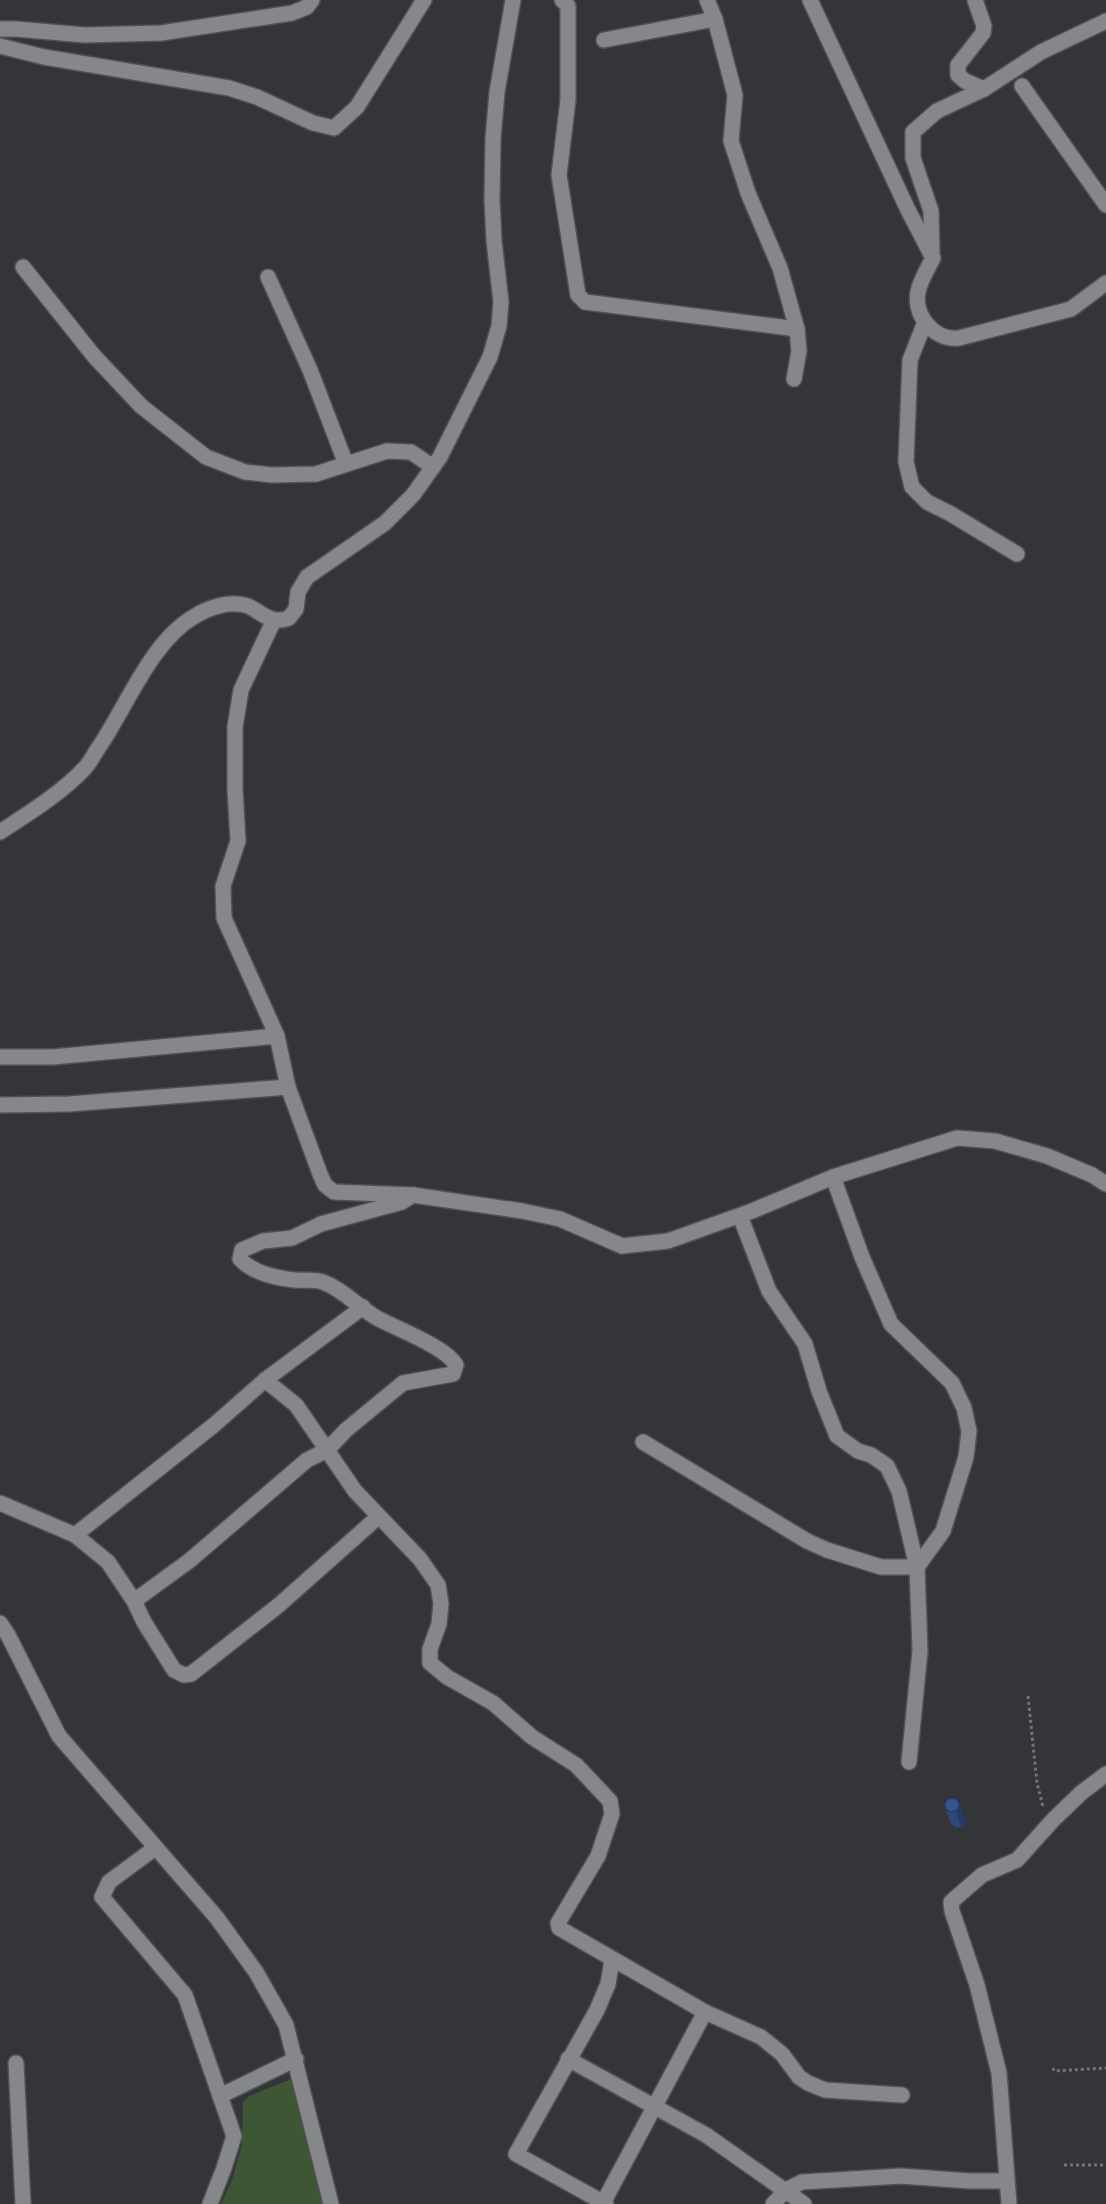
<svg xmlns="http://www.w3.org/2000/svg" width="1106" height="2204" font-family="'Archivo Narrow',sans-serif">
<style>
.green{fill:#3d5633}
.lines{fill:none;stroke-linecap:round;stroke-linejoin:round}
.street-casing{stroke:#505153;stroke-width:18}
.path{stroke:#747578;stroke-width:3;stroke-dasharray:3 3;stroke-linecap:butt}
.street{stroke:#86878a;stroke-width:15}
.wall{fill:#2f487c}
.shaded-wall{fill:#263b65}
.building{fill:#375490;stroke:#263b65;stroke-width:1.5}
</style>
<rect width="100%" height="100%" fill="#343538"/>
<!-- green -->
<path class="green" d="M291 2079 297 2082 312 2166 324 2204H221L232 2180 242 2145 243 2102 249 2096Z"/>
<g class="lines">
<!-- street casing -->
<g class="street-casing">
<g id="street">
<path d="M562 0 568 6V100L559 175 578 295 585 302 797 329"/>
<path d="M707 0 715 19 735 95 731 141 748 193 780 268 797 329 799 351 794 379"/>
<path d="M810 0 908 210 933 258C928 268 922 278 919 288 911 313 933 341 959 338L1071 309 1106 283"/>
<path d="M975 0 984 26 983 33 958 65V75L965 81 984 89"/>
<path d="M0 29H16L85 35 161 33 292 13 307 7 312 0"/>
<path d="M604 40 715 19"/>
<path d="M0 46 44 57 229 88 257 97 313 123 334 128 357 107 424 0"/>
<path d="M1022 86 1106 205"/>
<path d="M932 252 931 211 913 158V132L937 111 984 89 1041 52 1106 21"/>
<path d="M23 267 94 356 141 406 206 457 245 472 272 475 316 474 387 451 411 452 433 467"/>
<path d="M268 277 310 370 346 464"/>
<path d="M925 322 910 360 906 462 912 487 927 502 951 514 1017 554"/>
<path d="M274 620 241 690 235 727V789L238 841 223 886 224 918 277 1036 288 1087 320 1174 325 1185 334 1192 413 1195 522 1211 560 1219 622 1246 668 1241 752 1211 833 1177 957 1138 995 1141 1047 1156 1092 1175 1106 1184"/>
<path d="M0 832C29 813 60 794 84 769 90 763 94 754 99 747 127 706 151 641 195 616 210 607 231 600 248 606 263 613 271 625 289 618L296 609 298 592 307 577 385 523 413 495 440 457 490 357 499 326 501 302 494 241 492 200 493 139 497 92 513 0"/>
<path d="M0 1057H53L277 1036"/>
<path d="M0 1105 69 1104 288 1087"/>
<path d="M413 1195 402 1202 321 1224 292 1238 263 1241 242 1250 240 1259C253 1273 276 1278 295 1280 304 1281 314 1279 323 1282 344 1290 358 1307 377 1318 397 1329 446 1347 456 1365L453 1374 403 1383 346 1430 327 1450 355 1491 420 1559 438 1585 441 1604 439 1624 430 1649V1663L447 1677 493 1703 532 1737 576 1765 610 1801 612 1814 598 1856 558 1923 559 1928 705 2012 761 2037 782 2054 799 2077 808 2083 825 2090 902 2095"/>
<path d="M740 1216 769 1291 805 1344 819 1391 837 1436 858 1451 871 1455 887 1466 899 1491 917 1567 920 1651 909 1762"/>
<path d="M643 1442 807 1541 827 1550 881 1567H917L943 1531 966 1457 969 1431 964 1408 952 1383 891 1324 862 1257 833 1177"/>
<path d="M0 1503 75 1535 108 1562 134 1601 144 1622 174 1670 184 1675 191 1674 279 1605 378 1517"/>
<path d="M75 1535 214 1425 265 1380 363 1307"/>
<path d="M134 1601 189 1561 307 1460 327 1450 296 1405 265 1380"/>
<path d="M0 1623 8 1635 59 1736 217 1918 256 1972 286 2025 331 2204"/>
<path d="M155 1848 109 1882 102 1897 185 1995 234 2136 224 2168 210 2204"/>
<path d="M568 2059 706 2135 804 2204"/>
<path d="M16 2063 23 2204"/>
<path d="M220 2096 296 2059"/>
<path d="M603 2203 705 2012"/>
<path d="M606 2204 516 2154 597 2010 608 1984 612 1960"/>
<path d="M773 2204 786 2190 802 2182 901 2176 970 2181H1007"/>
<path d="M1009 2204 999 2073 977 1985 952 1911 951 1902 982 1875 1017 1860 1053 1820 1081 1793 1106 1774"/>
</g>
</g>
<!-- path -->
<g class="path">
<path d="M1028 1696 1037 1783 1043 1807"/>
<path d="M1053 2068 1054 2071 1106 2068"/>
<path d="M1064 2165H1106"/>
</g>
<!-- street -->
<use href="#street" class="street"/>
</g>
<!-- wall -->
<path class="wall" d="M946 1801 965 1819V1824L961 1827 957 1828 951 1824 945 1808Z"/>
<!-- shaded-wall -->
<path class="shaded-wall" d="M959 1803 965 1819V1824L961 1827 956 1811Z"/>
<!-- building -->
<circle class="building" cx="952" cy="1805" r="7"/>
</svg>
